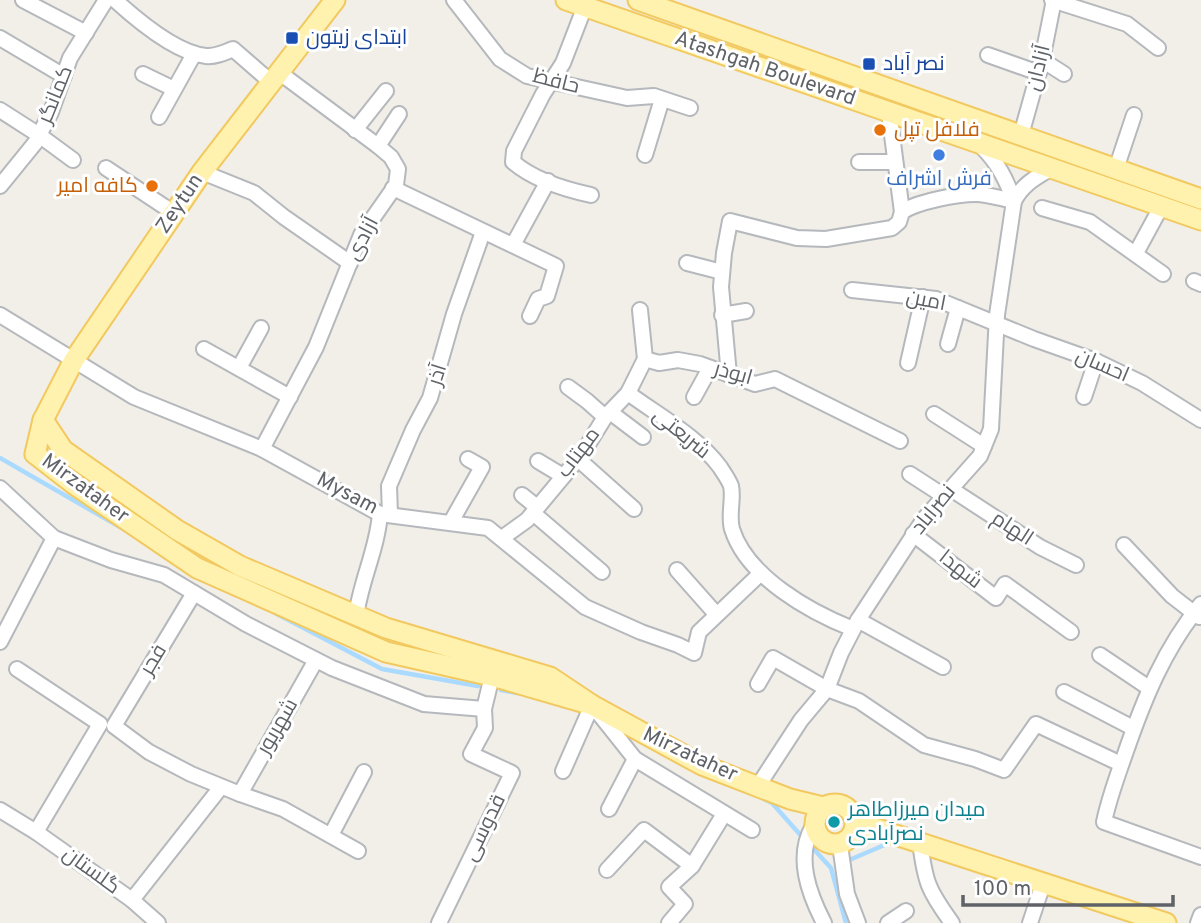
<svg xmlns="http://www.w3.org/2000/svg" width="1201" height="923" font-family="Overpass,Cairo,sans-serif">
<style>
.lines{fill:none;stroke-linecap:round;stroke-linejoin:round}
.stream{stroke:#aadaff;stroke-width:4.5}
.minor-casing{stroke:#b5b8bc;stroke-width:18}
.major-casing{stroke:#f2c960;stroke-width:23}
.minor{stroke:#fff;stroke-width:14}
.major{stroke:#fff2af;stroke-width:19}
.transit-dot{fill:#1a4fb4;stroke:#fff;stroke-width:2.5}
.food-dot{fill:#e8710a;stroke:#fff;stroke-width:2.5}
.shop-dot{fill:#3f7fe0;stroke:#fff;stroke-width:2.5}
.culture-dot{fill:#0f9aa8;stroke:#fff;stroke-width:2.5}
.labels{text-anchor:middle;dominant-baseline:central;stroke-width:6;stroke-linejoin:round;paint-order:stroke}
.transit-label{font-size:21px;fill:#164399;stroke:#fff;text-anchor:start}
.street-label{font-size:21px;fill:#5f6368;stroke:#fff}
.food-label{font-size:21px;fill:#c56008;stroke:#fff;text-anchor:start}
.shop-label{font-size:21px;fill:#366cbe;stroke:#fff}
.culture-label{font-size:21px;fill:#0d838f;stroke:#fff;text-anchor:start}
</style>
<rect width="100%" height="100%" fill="#f1efe8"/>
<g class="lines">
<!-- stream -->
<g class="stream">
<path d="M0 458 127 531"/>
<path d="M275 613 382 669 478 686"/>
<path d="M501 690 517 693"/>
<path d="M760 797 772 803 804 839"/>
<path d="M810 845 831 868 846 923"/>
<path d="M847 861 889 843 894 844"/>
</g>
<!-- minor casing -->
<g class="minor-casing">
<g id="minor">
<path d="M23 0 86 33"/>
<path d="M115 0C137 20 176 53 206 56 215 57 224 53 233 49L272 83"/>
<path d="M454 0 500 59 527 76 627 98 654 96 690 108"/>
<path d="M1052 0 1127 24 1158 48"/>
<path d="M585 6 563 63 543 94 514 151 513 162C534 180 563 189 591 195"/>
<path d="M0 38 64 76"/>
<path d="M988 55 1039 73"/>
<path d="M1042 60 1064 74"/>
<path d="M143 74 174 89"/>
<path d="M0 110 39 135 73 160"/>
<path d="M889 112 902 212"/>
<path d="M159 117 194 54"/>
<path d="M355 130 386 91"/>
<path d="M1021 135 1042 60 1054 0"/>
<path d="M378 146 399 114"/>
<path d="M981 146C998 163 1006 179 1014 201"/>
<path d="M645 155 662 99"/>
<path d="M859 162H895"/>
<path d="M106 168 174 213"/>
<path d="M1116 169 1134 115"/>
<path d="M202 172 254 193 284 217 350 263"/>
<path d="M0 186 35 143 51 112 70 58 106 0"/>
<path d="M393 188 556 266 547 296 538 299 530 316"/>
<path d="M1042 208 1090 222 1163 274"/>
<path d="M513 245 548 181"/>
<path d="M1136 253 1161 207"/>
<path d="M687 263 722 272"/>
<path d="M1194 281 1201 284"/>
<path d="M852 290 936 299 1034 339 1096 361 1142 383 1201 420"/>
<path d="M640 310 645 359 659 363 678 360 700 364 755 384 775 379 900 441"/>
<path d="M0 315 134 397 262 449 380 514 488 528 585 607 641 632 678 645 694 653 699 632 761 573"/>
<path d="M722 315 746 311"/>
<path d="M948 344 958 308"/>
<path d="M204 349 290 397"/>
<path d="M908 363 923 297"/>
<path d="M239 368 261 328"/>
<path d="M729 375 721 287 724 253 730 221 797 238 826 239 892 228 899 222 902 212C916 202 957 194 976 194 988 194 1002 199 1014 201"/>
<path d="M568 387 587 401 605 417"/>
<path d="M628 393C659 416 697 436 720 467 723 472 729 480 731 486 734 499 728 515 732 529 747 577 810 612 853 629"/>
<path d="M694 397 710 368"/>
<path d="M1084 397 1096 361"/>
<path d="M610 412 643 437"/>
<path d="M934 414 984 446"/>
<path d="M262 449 316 347 361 235 396 185 398 169 391 157 378 146 280 73"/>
<path d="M578 459 634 509"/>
<path d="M538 461 563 476"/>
<path d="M910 474 944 496"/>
<path d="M0 488 54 538 111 560 164 575 246 624 332 668 424 704 484 709"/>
<path d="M951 489 1040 547 1076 565"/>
<path d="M522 495 537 507"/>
<path d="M533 513 602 572"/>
<path d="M390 515 389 486 413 430 430 398 454 314 483 232"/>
<path d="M451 522 482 467 468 459"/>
<path d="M913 534 996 598 1005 584 1071 632"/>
<path d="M502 538 527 520 582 454 605 417 628 393 645 359"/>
<path d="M1124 545 1172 596 1199 617"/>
<path d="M677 570 716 614"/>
<path d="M194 593 114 726 149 752 191 774 240 794 283 809 358 851"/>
<path d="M1201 604C1164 649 1144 699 1125 754 1117 777 1109 798 1104 822L1201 857"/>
<path d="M356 616C361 580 377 550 380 514"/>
<path d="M858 620 943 667"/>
<path d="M0 642 54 538"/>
<path d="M1100 655 1149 688"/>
<path d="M17 669 100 724 36 832"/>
<path d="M758 684 773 658 827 689 859 701 924 745 975 759 1004 770 1036 724 1121 764"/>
<path d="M1064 692 1133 728"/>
<path d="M563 771 592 705 635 759 752 830"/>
<path d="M758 786 801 720 827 689 841 653 858 620 924 519 980 456 991 429 997 315 1014 201C1023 184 1035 178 1052 168"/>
<path d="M240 794 316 660"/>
<path d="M609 809 635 759"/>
<path d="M0 810 36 832 132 900 221 787"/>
<path d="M813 826C795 857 809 894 824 923"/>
<path d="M331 835 364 772"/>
<path d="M920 842C925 882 928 890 952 923"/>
<path d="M840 845 847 894 858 923"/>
<path d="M607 870 644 830 692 866 724 814"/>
<path d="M132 900 158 923"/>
<path d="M439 923 512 773 471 754 485 728 484 709 492 676"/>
<path d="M669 923 685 904 669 887 692 866"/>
<path d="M888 923 906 911"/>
<path d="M1030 923 1043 884"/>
<path d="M1198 923 1201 915"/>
</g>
</g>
<!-- major casing -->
<g class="major-casing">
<g id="major">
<path d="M335 0 202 172 74 360 43 420 35 454 75 485 197 568 386 652 492 676 592 705"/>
<path d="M566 0 1201 220"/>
<path d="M638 0 1201 199"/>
<path d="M43 420 63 450 177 530 240 566 386 628 550 677 592 705 702 765 790 799 823 807"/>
<circle cx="835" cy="824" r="20"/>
<path d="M856 822 1166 923"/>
</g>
</g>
<!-- minor -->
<use href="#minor" class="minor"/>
<!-- major -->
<use href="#major" class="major"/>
</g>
<!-- markers -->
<g class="transit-dot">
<rect x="285" y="31" width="14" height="14" rx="3.5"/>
<rect x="862" y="57" width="14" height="14" rx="3.5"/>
</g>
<g class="food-dot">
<circle cx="880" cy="130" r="7"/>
<circle cx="152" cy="186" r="7"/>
</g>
<circle class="shop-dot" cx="939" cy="155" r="7"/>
<circle class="culture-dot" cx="834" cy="822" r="7"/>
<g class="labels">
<!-- transit labels -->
<g class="transit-label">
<text x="306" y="38">ابتدای زیتون</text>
<text x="883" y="64">نصر آباد</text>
</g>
<!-- street labels -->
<g class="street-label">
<text transform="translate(1039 68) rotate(-76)">آزادان</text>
<text transform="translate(765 69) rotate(19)">Atashgah Boulevard</text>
<text transform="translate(556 82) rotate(14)">حافظ</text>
<text transform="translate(56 95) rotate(-68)">کمانگر</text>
<text transform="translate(180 204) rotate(-56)">Zeytun</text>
<text transform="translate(363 239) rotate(-62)">آزادی</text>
<text transform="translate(926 301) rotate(11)">امین</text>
<text transform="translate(1102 366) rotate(23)">احسان</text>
<text transform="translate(733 374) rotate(16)">ابوذر</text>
<text transform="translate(438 375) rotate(-72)">آذر</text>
<text transform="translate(681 434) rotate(39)">شریعتی</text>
<text transform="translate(579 453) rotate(-53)">مهتاب</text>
<text transform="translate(85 489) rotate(36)">Mirzataher</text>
<text transform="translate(347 494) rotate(28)">Mysam</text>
<text transform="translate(934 510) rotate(-51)">نصراباد</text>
<text transform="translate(1012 529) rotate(33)">الهام</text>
<text transform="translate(960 570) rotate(38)">شهدا</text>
<text transform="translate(154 660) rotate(-59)">فجر</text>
<text transform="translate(278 727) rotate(-60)">شهریور</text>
<text transform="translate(690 755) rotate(25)">Mirzataher</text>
<text transform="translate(485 828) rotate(-64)">قدوسی</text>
<text transform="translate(91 871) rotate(36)">گلستان</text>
</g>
<!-- food labels -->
<g class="food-label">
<text x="894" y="130">فلافل تپل</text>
<text x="138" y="186" text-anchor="end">کافه امیر</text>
</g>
<!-- shop labels -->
<g class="shop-label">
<text x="939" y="179">فرش اشراف</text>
</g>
<!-- culture labels -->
<g class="culture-label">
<text x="848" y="810">میدان میرزاطاهر<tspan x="848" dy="24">نصرآبادی</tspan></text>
</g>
</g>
<!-- scale -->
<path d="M963 895v10h210v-10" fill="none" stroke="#5f6368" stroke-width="3.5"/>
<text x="974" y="895" font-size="21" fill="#5f6368" stroke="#ffffff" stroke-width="5" paint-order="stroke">100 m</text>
</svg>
